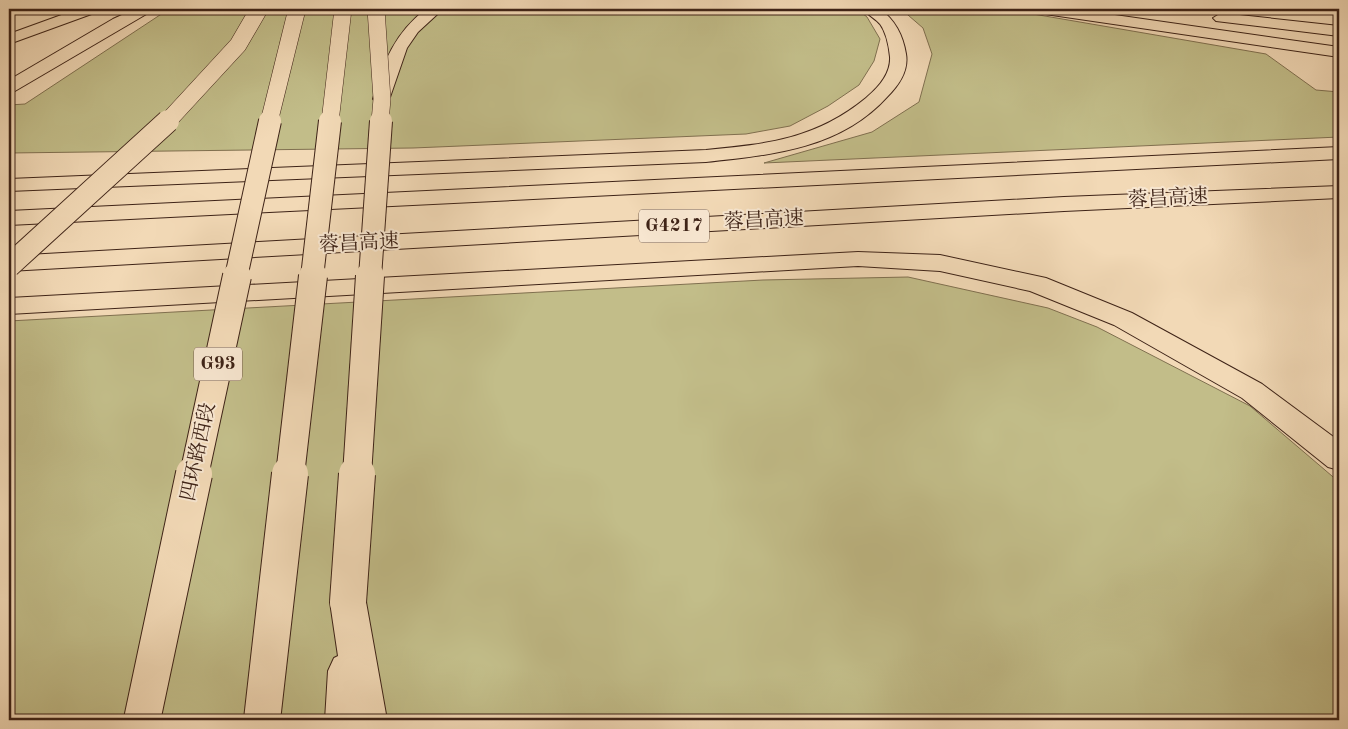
<svg xmlns="http://www.w3.org/2000/svg" width="1348" height="729" font-family="'Old Standard TT','Noto Serif SC',serif">
<style>
.green{fill:#c2bd89;stroke:#807050}
.lines{fill:none;stroke-linecap:round;stroke-linejoin:round}
.highway-casing{stroke:#3e2317;stroke-width:2}
.highway{fill:#f2d9b6;fill-rule:evenodd}
.highway-bridge-far3-casing{stroke:#3e2317;stroke-width:18;stroke-linecap:butt}
.highway-bridge-far2-casing{stroke:#3e2317;stroke-width:24;stroke-linecap:butt}
.highway-bridge-far1-casing{stroke:#3e2317;stroke-width:30;stroke-linecap:butt}
.highway-bridge-casing{stroke:#3e2317;stroke-width:38;stroke-linecap:butt}
.highway-bridge-far3{stroke:#f2d9b6;stroke-width:17}
.highway-bridge-far2{stroke:#f2d9b6;stroke-width:22}
.highway-bridge-far1{stroke:#f2d9b6;stroke-width:28}
.highway-bridge{stroke:#f2d9b6;stroke-width:36}
.labels{text-anchor:middle;dominant-baseline:central;stroke-width:4;stroke-linejoin:round;paint-order:stroke}
.shield{fill:#f7e6d0;stroke:#765e4e;stroke-width:1}
.shield-label{font-size:19px;font-weight:bold;fill:#3e2317}
.street-label{font-size:20px;fill:#3e2317;stroke:#f7e6d0}
</style>
<rect width="100%" height="100%" fill="#f2d9b6"/>
<filter id="stains"><feTurbulence type="fractalNoise" baseFrequency=".004" numOctaves="4"/><feColorMatrix values="0 0 0 0 .2 0 0 0 0 .09 0 0 0 0 .02 0 0 0 .5 -.17"/></filter>
<radialGradient id="worn" r=".72"><stop offset=".6" stop-color="#630" stop-opacity="0"/><stop offset="1" stop-color="#630" stop-opacity=".3"/></radialGradient>
<!-- green -->
<g class="green">
<path d="M169 9H857L867 17 880 39 874 61 859 85 828 106 790 126 746 134 413 148 9 153V105L25 104Z"/>
<path d="M901 9H1004L1266 54 1316 90 1339 92V137L764 163 872 132 919 102 932 54 923 28Z"/>
<path d="M908 277 1048 308 1097 327 1250 406 1339 482V720H9V321L763 280Z"/>
</g>
<g class="lines">
<!-- highway casing -->
<g class="highway-casing">
<g id="highway">
<path d="M78 9H100L97 12 9 44V34Z"/>
<path d="M135 9H155L15 91 9 92V80L113 19Z"/>
<path d="M426 9H443L418 32 407 48 388 103H376L373 99C383 62 395 33 426 9Z"/>
<path d="M864 9H880C895 20 903 35 906 54 909 71 899 85 887 97 840 149 771 155 706 162L9 191V179L706 150C768 144 816 139 866 98 878 88 891 74 890 57 889 47 886 32 880 24 875 18 867 15 864 9Z"/>
<path d="M1037 9H1073L1339 47V57L1045 14Z"/>
<path d="M1221 13 1339 26V36L1216 21 1213 18Z"/>
<path d="M1339 147V159L9 225V211Z"/>
<path d="M1339 186V198L1064 211 9 271V256L1064 197Z"/>
<path d="M858 252 940 255 1046 278 1132 313 1262 384 1339 441V470L1328 467 1242 398 1114 325 1030 291 940 271 858 266 9 314V298Z"/>
<path d="M348 585 361 590 366 602 387 720H325L328 671 334 658 338 656 330 602 335 590Z"/>
</g>
</g>
<!-- highway -->
<use href="#highway" class="highway"/>
<!-- highway-bridge-far3 casing -->
<g class="highway-bridge-far3-casing">
<g id="highway-bridge-far3">
<path d="M376 9 382 99 380 122"/>
<path d="M167 122 238 45 259 9"/>
<path d="M269 122 297 9"/>
<path d="M330 122 343 9"/>
</g>
</g>
<!-- highway-bridge-far2 casing -->
<g class="highway-bridge-far2-casing">
<g id="highway-bridge-far2">
<path d="M9 266 168 121"/>
<path d="M236 277 270 121"/>
<path d="M312 277 330 121"/>
<path d="M370 277 381 121"/>
</g>
</g>
<!-- highway-bridge-far1 casing -->
<g class="highway-bridge-far1-casing">
<g id="highway-bridge-far1">
<path d="M194 475 237 276"/>
<path d="M290 475 313 276"/>
<path d="M357 475 370 276"/>
</g>
</g>
<!-- highway-bridge casing -->
<g class="highway-bridge-casing">
<g id="highway-bridge">
<path d="M348 602 357 474"/>
<path d="M142 720 194 474"/>
<path d="M262 720 290 474"/>
</g>
</g>
<!-- highway-bridge-far3 -->
<use href="#highway-bridge-far3" class="highway-bridge-far3"/>
<!-- highway-bridge-far2 -->
<use href="#highway-bridge-far2" class="highway-bridge-far2"/>
<!-- highway-bridge-far1 -->
<use href="#highway-bridge-far1" class="highway-bridge-far1"/>
<!-- highway-bridge -->
<use href="#highway-bridge" class="highway-bridge"/>
</g>
<g class="labels">
<!-- shield labels -->
<g class="shield">
<rect x="639" y="209.5" width="70" height="33" rx="4"/>
<rect x="194" y="347.5" width="48" height="33" rx="4"/>
</g>
<g class="shield-label">
<text x="674" y="226">G4217</text>
<text x="218" y="364">G93</text>
</g>
<!-- street labels -->
<g class="street-label">
<text transform="translate(1168 199) rotate(-3)">蓉昌高速</text>
<text transform="translate(764 221) rotate(-3)">蓉昌高速</text>
<text transform="translate(359 244) rotate(-3)">蓉昌高速</text>
<text transform="translate(199 452) rotate(-78)">四环路西段</text>
</g>
</g>
<!-- margin -->
<rect width="1348" height="729" fill="none" stroke="#f2d9b6" stroke-width="30"/>
<rect x="10" y="10" width="1328" height="709" fill="none" stroke="#3e2317" stroke-width="2.5"/>
<rect x="15" y="15" width="1318" height="699" fill="none" stroke="#3e2317"/>
<rect width="100%" height="100%" filter="url(#stains)"/>
<rect width="100%" height="100%" fill="url(#worn)"/>
</svg>
